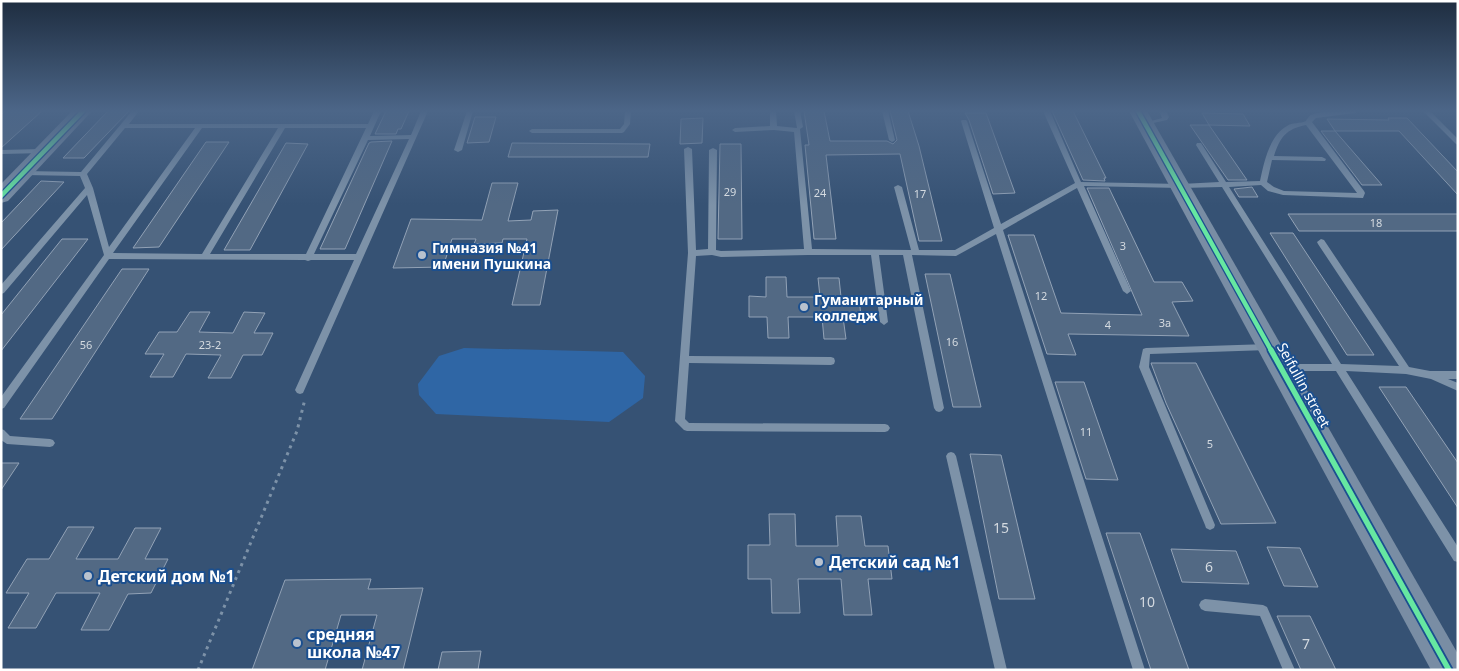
<svg xmlns="http://www.w3.org/2000/svg" width="1459" height="671" font-family="'Noto Sans',sans-serif">
<style>
.green{fill:#2f66a5}
.building{fill:#526984;stroke:#92a2b6}
.lines{fill:none;stroke-linecap:round;stroke-linejoin:round}
.path{stroke:#7d92a8;stroke-width:3;stroke-dasharray:3 4.5;stroke-linecap:butt}
.lane{fill:#7d92a8;fill-rule:evenodd}
.secondary{fill:#798da4;fill-rule:evenodd}
.cycleway-far1-casing{stroke:#1b4f8f;stroke-width:7}
.cycleway-casing{stroke:#1b4f8f;stroke-width:9}
.cycleway-far1{stroke:#66e7a1;stroke-width:4.5}
.cycleway{stroke:#66e7a1;stroke-width:5.5}
.poi-dot{fill:#b9c2ce;stroke:#1b4f8f;stroke-width:2}
.labels{text-anchor:middle;dominant-baseline:central;stroke-width:4;stroke-linejoin:round;paint-order:stroke}
.number-label{font-size:11px;fill:#d4dae0}
.poi-label{font-size:14px;font-weight:bold;fill:#fff;stroke:#1b4f8f;text-anchor:start}
.street-label{font-size:14px;fill:#fff;stroke:#1b4f8f}
.near-number-label{font-size:14px;fill:#d4dae0}
.near-poi-label{font-size:16px;font-weight:bold;fill:#fff;stroke:#1b4f8f;text-anchor:start}
</style>
<rect width="100%" height="100%" fill="#365274"/>
<!-- green -->
<path class="green" d="M464 348 623 352 645 376 643 398 609 422 436 414 419 395 418 384 439 356Z"/>
<!-- building -->
<g class="building">
<path d="M5 111H42L1 148V115Z"/>
<path d="M108 111H129L84 158H63Z"/>
<path d="M386 111H409L401 129H398L396 134H375Z"/>
<path d="M804 111H824L830 141H887L893 144 897 140 890 111H908L919 146 942 241H919L900 154 826 155 836 239H814L805 145H809Z"/>
<path d="M1052 111H1073L1106 178H1104L1105 181 1083 180Z"/>
<path d="M965 113H986L1015 193 993 194 969 120Z"/>
<path d="M1202 113 1243 114 1250 126 1209 125Z"/>
<path d="M475 117H496L489 142 467 143Z"/>
<path d="M703 118 702 143 680 144 681 119Z"/>
<path d="M1388 118H1407L1458 172V195L1399 131H1335L1327 119 1389 120Z"/>
<path d="M1190 125H1209L1247 180H1228Z"/>
<path d="M1321 131H1335L1382 185H1362Z"/>
<path d="M392 141 345 249H320L369 143 371 142Z"/>
<path d="M206 142H229L159 247 133 248Z"/>
<path d="M286 143 308 144 250 250H224Z"/>
<path d="M512 143 650 144 648 157H508Z"/>
<path d="M720 144H741L742 239H718Z"/>
<path d="M41 181 64 182 1 250V223Z"/>
<path d="M492 183H518L508 221 531 220 533 211 558 210 540 305H512L527 239H503L502 243 474 244 476 239H452L443 267 393 268 411 219 482 220Z"/>
<path d="M1252 187 1258 197H1239L1234 189Z"/>
<path d="M1087 188H1109L1154 282H1182L1193 301 1172 302 1189 336 1068 334 1076 355 1047 354 1008 235H1034L1061 313 1142 315Z"/>
<path d="M1288 214H1458V231H1299Z"/>
<path d="M1270 233H1293L1374 355H1347Z"/>
<path d="M62 239H88L1 351V315Z"/>
<path d="M122 269H149L52 419H20Z"/>
<path d="M925 274H950L981 407H953Z"/>
<path d="M766 277H786L787 297H820L818 278H839L841 297H859L861 317H843L846 339H824L822 317H788L789 338H768L767 317H749V296L766 297Z"/>
<path d="M190 312H210L199 332 233 333 244 312 265 313 254 333H273L262 355H243L231 378H208L221 355 186 354 173 377H150L164 354H145L159 332H177Z"/>
<path d="M1151 363H1196L1276 523 1221 524 1166 403Z"/>
<path d="M1055 382H1084L1118 480 1086 479Z"/>
<path d="M1379 387H1406L1458 463V508Z"/>
<path d="M970 454 1001 455 1035 599H999Z"/>
<path d="M1 463H19L1 490Z"/>
<path d="M769 514H795L796 546H838L836 516H861L865 546H888L892 579H868L872 615H844L841 579H798L800 613H772L771 579H748V545H770Z"/>
<path d="M68 527H94L76 559H118L135 528H161L145 559H168L151 593 128 594 109 630H81L100 593H56L36 628H8L29 593H6L27 559H49Z"/>
<path d="M1106 533H1140L1189 670H1151Z"/>
<path d="M1267 547 1300 548 1318 587 1284 586Z"/>
<path d="M1171 549 1236 551 1249 584 1182 582Z"/>
<path d="M371 579 368 589 423 588 403 670H362L377 615H341L325 670H252L285 580Z"/>
<path d="M1277 616H1310L1336 670H1301Z"/>
<path d="M481 651 478 670H438L442 652Z"/>
</g>
<g class="lines">
<!-- path -->
<path class="path" d="M198 670 297 431 305 399"/>
<!-- lane -->
<g class="lane">
<path d="M132 111H139L129 124H368L374 111H381L370 136 411 135 421 111H428L303 393 300 394 297 393 295 390 354 260H311L308 261 305 260 109 259 4 408 1 409V397L104 255 87 195 4 293 1 294V285L85 188 80 176 25 175 21 173 25 171 81 172ZM125 128H195L109 247 93 188 87 174ZM202 128H278L202 254 113 253ZM285 128H366L306 254H210ZM409 139 356 254H314L368 140Z"/>
<path d="M467 111H473L462 150 458 152 454 150Z"/>
<path d="M625 111H631L630 124 624 132 622 133H532L529 131 532 129H620L624 124Z"/>
<path d="M770 111H776L777 126 797 128 794 111H800L803 127 800 129 812 249 911 250 894 187 898 185 902 187 919 250H955L994 228 961 121 962 120H966L967 121 1001 224 1075 183 1043 111H1050L1081 182 1181 184 1219 182 1196 145 1197 143H1201L1226 182 1260 181C1264 163 1269 136 1287 126 1292 122 1300 124 1306 121 1306 120 1310 115 1311 115 1319 110 1348 111 1358 111L1355 113 1316 118 1312 122 1364 191 1365 193 1363 198 1283 195 1268 191 1261 185 1229 187 1341 364 1399 366 1318 244 1317 242 1321 239 1324 240 1409 367 1430 371H1458V379H1448L1458 383V391L1431 379 1406 374 1346 371 1458 547V562L1454 561 1336 371H1279L1277 368 1279 365 1282 364H1332L1222 187 1181 188 1084 186 1131 291 1127 294 1123 291 1077 188 1003 230 1145 670H1133L996 234 956 256 912 255 944 408 942 411 939 412 936 411 934 408 903 255H879L888 322 884 325 880 322 871 255H808L721 257 712 255 696 256 689 356 831 357 834 358 835 361 834 364 831 365 689 363 685 419 689 423 885 424 888 425 890 428 888 431 885 432 687 431 684 430 675 421 688 253 684 149 688 147 692 149 696 250 708 249 709 150 713 148 717 150 716 250 721 251 804 249 794 132 774 130 735 132 732 130 735 128 770 126ZM1306 125 1357 193 1284 191 1274 187 1267 182 1272 160 1325 161 1326 159 1322 157 1274 156C1280 137 1286 129 1306 125Z"/>
<path d="M882 111H888L895 140 894 141 892 142 889 140Z"/>
<path d="M1159 111H1166L1169 117 1167 120 1144 125V123L1162 118Z"/>
<path d="M1423 111H1430L1458 139V145L1456 144Z"/>
<path d="M42 149H44V153L1 154V150Z"/>
<path d="M1268 344 1271 345 1272 347 1271 349 1268 350 1150 354 1149 367 1215 525 1214 528 1210 530 1206 528 1205 525 1139 367 1143 349 1146 348Z"/>
<path d="M1 429 4 430 10 436 50 439 53 440 55 443 53 446 50 447 7 444 1 440Z"/>
<path d="M951 452 954 453 956 456 1007 670H995L946 456 948 453Z"/>
<path d="M1205 599 1263 605 1267 607 1295 670H1283L1260 616 1205 611 1201 609 1199 605 1201 601Z"/>
</g>
<!-- secondary -->
<g class="secondary">
<path d="M72 111H92L8 201 1 203V184Z"/>
<path d="M1129 111H1147L1458 654V670H1431Z"/>
</g>
<!-- cycleway-far1 casing -->
<g class="cycleway-far1-casing">
<g id="cycleway-far1">
<path d="M1138 111 1272 352"/>
<path d="M1 196 83 111"/>
</g>
</g>
<!-- cycleway casing -->
<g class="cycleway-casing">
<path id="cycleway" d="M1271 350 1449 670"/>
</g>
<!-- cycleway-far1 -->
<use href="#cycleway-far1" class="cycleway-far1"/>
<!-- cycleway -->
<use href="#cycleway" class="cycleway"/>
</g>
<!-- sky -->
<linearGradient id="sky" x2="0" y2="1"><stop stop-color="#1e2d40"/><stop offset="0.54" stop-color="#4c6688"/><stop offset="1" stop-color="#4c6688" stop-opacity="0"/></linearGradient>
<rect width="1459" height="205" fill="url(#sky)"/>
<!-- markers -->
<g class="poi-dot">
<circle cx="422" cy="255" r="5"/>
<circle cx="804" cy="307" r="5"/>
<circle cx="819" cy="562" r="5"/>
<circle cx="88" cy="576" r="5"/>
<circle cx="297" cy="643" r="5"/>
</g>
<g class="labels">
<!-- number labels -->
<g class="number-label">
<text x="730" y="191">29</text>
<text x="820" y="192">24</text>
<text x="920" y="193">17</text>
<text x="1376" y="222">18</text>
<text x="1123" y="245">3</text>
<text x="1041" y="295">12</text>
<text x="1165" y="322">3а</text>
<text x="1108" y="324">4</text>
<text x="952" y="341">16</text>
<text x="86" y="344">56</text>
<text x="210" y="344">23-2</text>
<text x="1086" y="431">11</text>
<text x="1210" y="443">5</text>
</g>
<!-- poi labels -->
<g class="poi-label">
<text x="432" y="247">Гимназия №41<tspan x="432" dy="16">имени Пушкина</tspan></text>
<text x="814" y="299">Гуманитарный<tspan x="814" dy="16">колледж</tspan></text>
</g>
<!-- street labels -->
<g class="street-label">
<text transform="translate(1304 385) rotate(61)">Seifullin street</text>
</g>
<!-- near-number labels -->
<g class="near-number-label">
<text x="1001" y="527">15</text>
<text x="1209" y="566">6</text>
<text x="1147" y="601">10</text>
<text x="1306" y="643">7</text>
</g>
<!-- near-poi labels -->
<g class="near-poi-label">
<text x="829" y="562">Детский сад №1</text>
<text x="98" y="576">Детский дом №1</text>
<text x="307" y="634">средняя<tspan x="307" dy="18">школа №47</tspan></text>
</g>
</g>
<!-- border -->
<rect width="1459" height="671" fill="none" stroke="#ffffff" stroke-width="5"/>
</svg>
